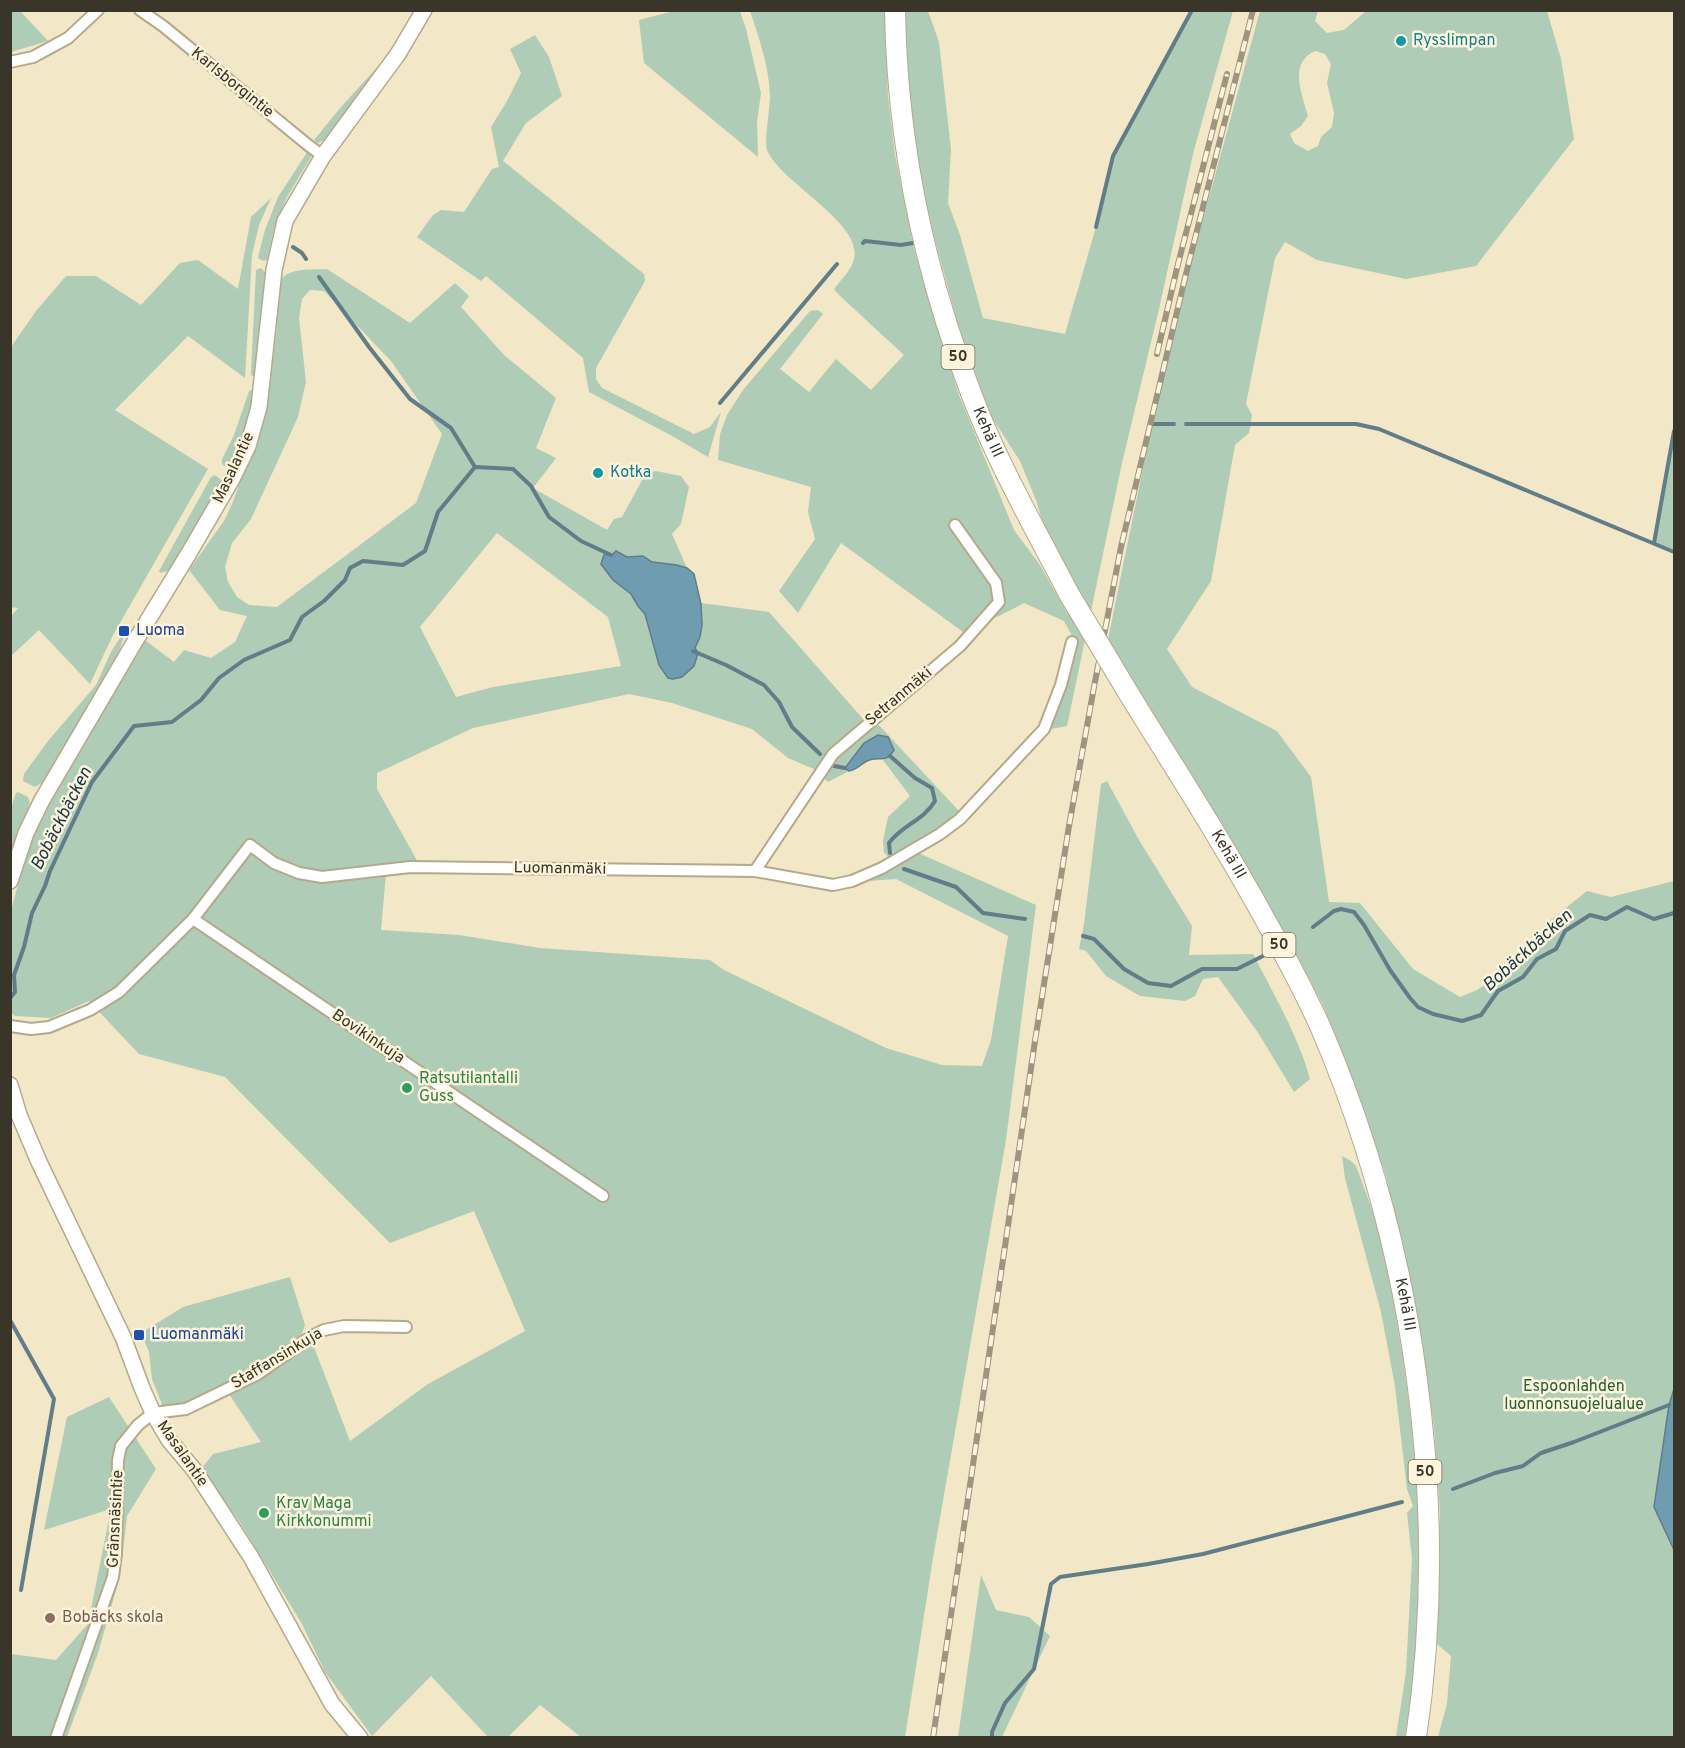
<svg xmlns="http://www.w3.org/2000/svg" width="1685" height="1748" font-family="Overpass,sans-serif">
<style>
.green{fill:#afccb6;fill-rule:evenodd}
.water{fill:#709cb2;stroke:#607d89;stroke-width:1.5}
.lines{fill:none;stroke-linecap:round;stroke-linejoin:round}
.stream{stroke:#607d89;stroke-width:4}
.street-casing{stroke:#b4a98b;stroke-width:14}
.secondary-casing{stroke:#b4a98b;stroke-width:18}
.highway-casing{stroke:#b4a98b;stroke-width:22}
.street{stroke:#fff;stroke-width:10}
.secondary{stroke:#fff;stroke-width:15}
.highway{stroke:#fff;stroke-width:20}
.rail-casing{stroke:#9d957e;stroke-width:6}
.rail{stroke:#fdf4db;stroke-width:4;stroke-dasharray:11;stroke-linecap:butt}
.highway-bridge-casing{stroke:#b4a98b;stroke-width:22;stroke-linecap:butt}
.highway-bridge{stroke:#fff;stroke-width:20}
.culture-dot{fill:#0f9aa8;stroke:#fdf4db;stroke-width:2}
.transit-dot{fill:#1a4fb4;stroke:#fdf4db;stroke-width:2}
.leisure-dot{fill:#2e9e5b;stroke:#fdf4db;stroke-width:2}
.education-dot{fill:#8d6e63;stroke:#fdf4db;stroke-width:2}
.labels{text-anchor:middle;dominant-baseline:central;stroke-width:5;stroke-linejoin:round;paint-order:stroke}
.shield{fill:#fdf4db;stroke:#746e5e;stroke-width:1.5}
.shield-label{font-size:15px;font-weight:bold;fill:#393528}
.culture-label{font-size:16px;fill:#0d838f;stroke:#fdf4db;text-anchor:start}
.street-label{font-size:16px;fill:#393528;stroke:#fdf4db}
.transit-label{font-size:16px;fill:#164399;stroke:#fdf4db;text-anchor:start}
.leisure-label{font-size:16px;fill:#27864d;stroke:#fdf4db;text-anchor:start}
.park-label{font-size:16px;fill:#24603a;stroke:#fdf4db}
.education-label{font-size:16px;fill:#785e54;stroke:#fdf4db;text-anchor:start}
.water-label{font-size:18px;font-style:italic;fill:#12394b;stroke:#fdf4db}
</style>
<rect width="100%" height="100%" fill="#f2e7c7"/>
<!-- green -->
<g class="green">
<path d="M11 10 20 11 48 41 11 52Z"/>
<path d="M670 11H740L746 29 761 93 757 122 758 157 644 63 639 20 670 12Z"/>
<path d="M750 11H885L888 96 895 155 914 249 959 395 1014 530 1040 565 1067 613 1078 589 1045 530 1036 500 1020 461 991 416 959 328 922 193 905 59V11H928L939 42 951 149 948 203 960 235 983 318 1065 334 1096 227 1113 156 1193 11H1233L1194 150 1159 309 1122 463 1067 726 1051 729 1066 688 1076 643 1064 621 1024 603 1001 615 963 632 841 543 798 613 779 591 815 539 808 512 811 487 718 460 720 434 727 415 743 390 810 311 818 310 823 314 780 369 809 392 836 359 871 390 904 355 839 295 834 289C840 281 850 271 853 262 868 225 781 184 767 150 764 140 770 109 770 96 769 66 759 38 750 11Z"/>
<path d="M1260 11H1318L1315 21 1327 33 1344 30 1366 11H1547L1561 59 1574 139 1476 266 1406 279 1317 260 1285 242 1275 258 1246 404 1252 415 1249 433 1235 445 1211 581 1167 649 1192 687 1277 731 1311 777 1329 902 1360 903 1413 969 1460 997 1477 990 1509 968 1547 923 1587 891 1611 897 1674 881V1737H1438L1447 1704 1451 1656 1437 1644 1440 1514 1434 1427 1419 1323 1386 1176 1350 1072 1322 1003 1285 933 1108 639 1152 424 1182 296ZM1315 51 1325 54 1331 64 1327 83 1334 113 1332 127 1321 137 1318 146 1308 151 1294 143 1290 134 1301 126 1308 116C1302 95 1288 63 1315 51Z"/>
<path d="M535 35 549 57 562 96 526 123 503 161 644 274 645 281 596 368V379L602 388 694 434 710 427 721 412 708 457 674 437 589 392 583 358 486 276 481 281 417 237 433 215 441 210 464 212 492 169 499 167 491 127 507 101 521 73 510 49Z"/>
<path d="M380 64 383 65 324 140 318 143 314 140 341 107Z"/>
<path d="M308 151 311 154V157L287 197 274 228 267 260 264 261 259 259 258 257 265 230 278 197Z"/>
<path d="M271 198 259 225 252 255 245 378 188 336 115 410 208 469 113 635 90 684 39 630 11 656V616L18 608 10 607 11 347 36 311 66 276H96L141 305 180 263 198 260 238 289 251 217Z"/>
<path d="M261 268 265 272 259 373 256 376H252L251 373 256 270Z"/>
<path d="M327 269 410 323 455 283 469 296 461 307 504 355 556 398 536 448 556 458 533 488 607 530 614 519 622 517 646 473 656 471 681 476 689 487 681 524 672 534 687 568 694 574 701 603 769 612 863 719 877 723 959 811 936 830 889 858 884 852 883 841 888 817 910 796 883 760 890 756 894 750 845 768 849 771 828 782 814 769 788 758 752 729 672 703 629 694 473 728 377 773V789L419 864 418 874H386L381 930 459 935 540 948 710 960 724 970 886 1048 942 1065 982 1066 991 1040 1008 936 896 879 867 881 916 852 1036 905 1006 1140 933 1558 905 1737H581L540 1705 508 1737H488L431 1676 372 1736 325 1672 302 1624 241 1524 202 1468 213 1454 261 1442 229 1394 273 1368 312 1342 350 1441 428 1384 525 1331 474 1211 390 1243 225 1077 139 1054 89 1001 51 1018 15 1016 11 1013 10 919 12 907 30 839 62 779 145 640 174 662 184 650 211 658 235 642 247 616 220 610 189 570 224 521 232 504 267 408 277 326 279 282C288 267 311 270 327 269ZM310 290 324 291 391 361 442 434 416 503 277 607 249 605 237 597 228 582 225 567 232 543 251 519 298 417 306 382 299 318 302 299ZM497 533 608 617 621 666 493 687 456 697 420 627Z"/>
<path d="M252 390 254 392C252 417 240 443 230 466L226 467 222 464V459L234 435 249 391Z"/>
<path d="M1674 431V552L1654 543Z"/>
<path d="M215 475 220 479 221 483 174 563 168 571 160 573 159 571 211 477Z"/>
<path d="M122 635 124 636 117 658 45 781 35 787 23 781 24 774 48 741 96 685 111 652Z"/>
<path d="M1107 781 1139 840 1192 926 1189 955 1253 954C1274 995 1298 1035 1310 1079L1294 1092 1257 1031 1218 977 1203 979 1195 996 1185 1001 1140 996 1106 976 1086 951 1079 949 1084 924 1101 784Z"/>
<path d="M18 792 28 797 30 803 11 852C10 833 8 811 16 793Z"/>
<path d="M1342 1156 1351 1161 1356 1166C1363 1184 1370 1203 1376 1222 1386 1257 1392 1293 1398 1329 1414 1423 1422 1519 1418 1615 1417 1656 1411 1697 1405 1737H1396L1406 1672 1412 1559 1407 1513 1413 1506 1407 1489 1395 1386 1381 1312 1345 1178Z"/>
<path d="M290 1277 305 1325 301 1336 251 1370 183 1404 163 1407 152 1379 149 1352 141 1333 183 1307Z"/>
<path d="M109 1397 156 1469 127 1516 120 1576 98 1653 67 1737 11 1738V1654L56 1660 88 1624 111 1509 44 1530 67 1417Z"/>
<path d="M981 1575 996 1610 1029 1617 1050 1636 1002 1737H958Z"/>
</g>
<!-- water -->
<g class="water">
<path d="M616 551 627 557 643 556 652 562 677 565 687 568 694 574 701 604 702 625 700 637 695 648 698 653 694 666 682 677 673 679 668 678 659 665 645 614 638 606 631 594 613 580 601 564 605 552 612 555Z"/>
<path d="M878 735 888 737 894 750C885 765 879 755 867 761 861 764 857 770 849 771L845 768 864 743Z"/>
<path d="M1674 1389V1550L1654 1507 1669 1405Z"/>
</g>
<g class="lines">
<!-- stream -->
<g class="stream">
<path d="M1096 227 1113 156 1192 10"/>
<path d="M863 243 865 241 901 245 913 243"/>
<path d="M293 247 302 253 306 259"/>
<path d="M319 277 369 347 410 399 451 428 475 467"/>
<path d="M720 403 837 264"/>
<path d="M1152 424H1174"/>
<path d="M1186 424H1356L1379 429 1674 552"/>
<path d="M1654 543 1674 431"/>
<path d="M693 651 726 665 764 685 779 702 792 727 820 754"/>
<path d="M890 756 915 778 932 788 935 801C924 820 901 826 889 843L890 853"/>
<path d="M834 766 845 768"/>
<path d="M904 869 956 887 983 913 1025 919"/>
<path d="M1313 927 1334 911 1341 909 1354 912 1364 925 1390 970 1410 998 1418 1007 1433 1014 1462 1021 1481 1015 1498 991 1523 977 1537 959 1556 949 1565 931 1590 915 1606 919 1627 907 1654 919 1674 913"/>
<path d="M1083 936 1094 939 1124 969 1148 983 1171 986 1202 969H1237L1263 956"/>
<path d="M10 998 15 992 14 975 24 947 32 913 45 886 50 871 92 782 134 726 172 722 201 700 219 678 244 660 290 640 302 617 324 601 345 580 350 568 363 561 403 565 425 551 438 512 475 467 513 469 531 486 549 517 581 541 611 555"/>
<path d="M10 1320 54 1399 21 1590"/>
<path d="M1453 1489 1495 1473 1523 1466 1541 1453 1574 1442 1669 1405"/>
<path d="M992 1738V1732L1005 1703 1034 1669 1051 1584 1060 1577 1148 1564 1203 1554 1402 1502"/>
</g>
<!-- street casing -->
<g class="street-casing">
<g id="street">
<path d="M140 10 163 26 308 145 323 156"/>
<path d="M10 62 33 57 68 38 98 10"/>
<path d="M755 871 833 754 960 646 999 602 996 583 955 525"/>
<path d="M193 919 603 1196"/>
<path d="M10 1026 31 1029 49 1027 90 1010 119 992 193 919 250 845 274 863 299 873 322 877 410 867 755 871 833 885 852 881 882 868 940 834 960 819 1044 729 1061 685 1072 642"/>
<path d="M56 1738 113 1577 116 1554 118 1460 121 1446 138 1425 153 1413 186 1409 258 1374 312 1336 324 1330 344 1326 406 1327"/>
</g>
</g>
<!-- secondary casing -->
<g class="secondary-casing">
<g id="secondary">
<path d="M10 881 26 833 42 800 134 643 189 553 232 479 248 446 259 407 274 270 285 221 323 156 398 54 424 10"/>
<path d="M10 1085 19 1115 39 1162 123 1337 142 1388 153 1413 169 1440 195 1471 251 1557 332 1704 360 1738"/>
</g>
</g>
<!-- highway casing -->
<g class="highway-casing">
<g id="highway">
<path id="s1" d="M895 10C897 141 924 271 971 393 997 463 1035 528 1069 594"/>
<path id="s2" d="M1132 699C1178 773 1225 846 1267 923 1286 957 1304 991 1320 1026 1414 1244 1451 1502 1416 1738"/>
</g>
</g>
<!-- street -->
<use href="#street" class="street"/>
<!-- secondary -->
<use href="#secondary" class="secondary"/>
<!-- highway -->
<use href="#highway" class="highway"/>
<!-- rail casing -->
<g class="rail-casing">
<g id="rail">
<path d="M1157 354 1177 268 1227 74"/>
<path d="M933 1738 1035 1041 1069 826 1094 687 1121 547 1186 274 1253 10"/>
</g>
</g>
<!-- rail -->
<use href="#rail" class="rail"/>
<!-- highway-bridge casing -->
<g class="highway-bridge-casing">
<path id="highway-bridge" d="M1069 594 1132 699"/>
</g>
<!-- highway-bridge -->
<use href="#highway-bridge" class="highway-bridge"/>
</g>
<!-- markers -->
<g class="culture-dot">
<circle cx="1401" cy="41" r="6"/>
<circle cx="598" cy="473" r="6"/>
</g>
<g class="transit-dot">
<rect x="118" y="625" width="12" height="12" rx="3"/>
<rect x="133" y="1329" width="12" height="12" rx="3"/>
</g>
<g class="leisure-dot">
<circle cx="407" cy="1088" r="6"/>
<circle cx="264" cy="1513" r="6"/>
</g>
<circle class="education-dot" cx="50" cy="1618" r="6"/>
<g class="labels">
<!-- shield labels -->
<g class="shield">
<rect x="941.5" y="345" width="33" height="24" rx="4.5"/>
<rect x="1262.5" y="933" width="33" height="24" rx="4.5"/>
<rect x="1408.5" y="1460" width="33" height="24" rx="4.5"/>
</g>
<g class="shield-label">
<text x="958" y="357">50</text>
<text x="1279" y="945">50</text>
<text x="1425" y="1472">50</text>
</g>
<!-- culture labels -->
<g class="culture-label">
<text x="1413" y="41">Rysslimpan</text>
<text x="610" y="473">Kotka</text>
</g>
<!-- street labels -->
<g class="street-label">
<text transform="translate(232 83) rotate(39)">Karlsborgintie</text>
<text stroke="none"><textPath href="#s1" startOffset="435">Kehä III</textPath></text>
<text transform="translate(234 468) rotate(-65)">Masalantie</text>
<text transform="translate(899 697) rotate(-40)">Setranmäki</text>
<text stroke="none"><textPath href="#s2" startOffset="183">Kehä III</textPath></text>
<text transform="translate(560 869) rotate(1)">Luomanmäki</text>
<text transform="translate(368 1037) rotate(34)">Bovikinkuja</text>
<text stroke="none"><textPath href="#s2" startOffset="669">Kehä III</textPath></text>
<text transform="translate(277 1359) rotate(-31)">Staffansinkuja</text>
<text transform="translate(182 1454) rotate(55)">Masalantie</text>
<text transform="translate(116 1519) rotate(-87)">Gränsnäsintie</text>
</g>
<!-- transit labels -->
<g class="transit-label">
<text x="136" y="631">Luoma</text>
<text x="151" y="1335">Luomanmäki</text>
</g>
<!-- leisure labels -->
<g class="leisure-label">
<text x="419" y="1079">Ratsutilantalli<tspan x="419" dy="18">Guss</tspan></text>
<text x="276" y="1504">Krav Maga<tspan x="276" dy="18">Kirkkonummi</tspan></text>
</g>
<!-- park labels -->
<g class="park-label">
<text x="1574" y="1387">Espoonlahden<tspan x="1574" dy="18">luonnonsuojelualue</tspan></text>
</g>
<!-- education labels -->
<g class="education-label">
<text x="62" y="1618">Bobäcks skola</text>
</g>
<!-- water labels -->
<g class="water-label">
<text transform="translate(62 819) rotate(-63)">Bobäckbäcken</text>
<text transform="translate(1528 951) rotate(-42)">Bobäckbäcken</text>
</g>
</g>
<!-- border -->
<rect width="1685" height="1748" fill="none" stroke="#393528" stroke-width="24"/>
</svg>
